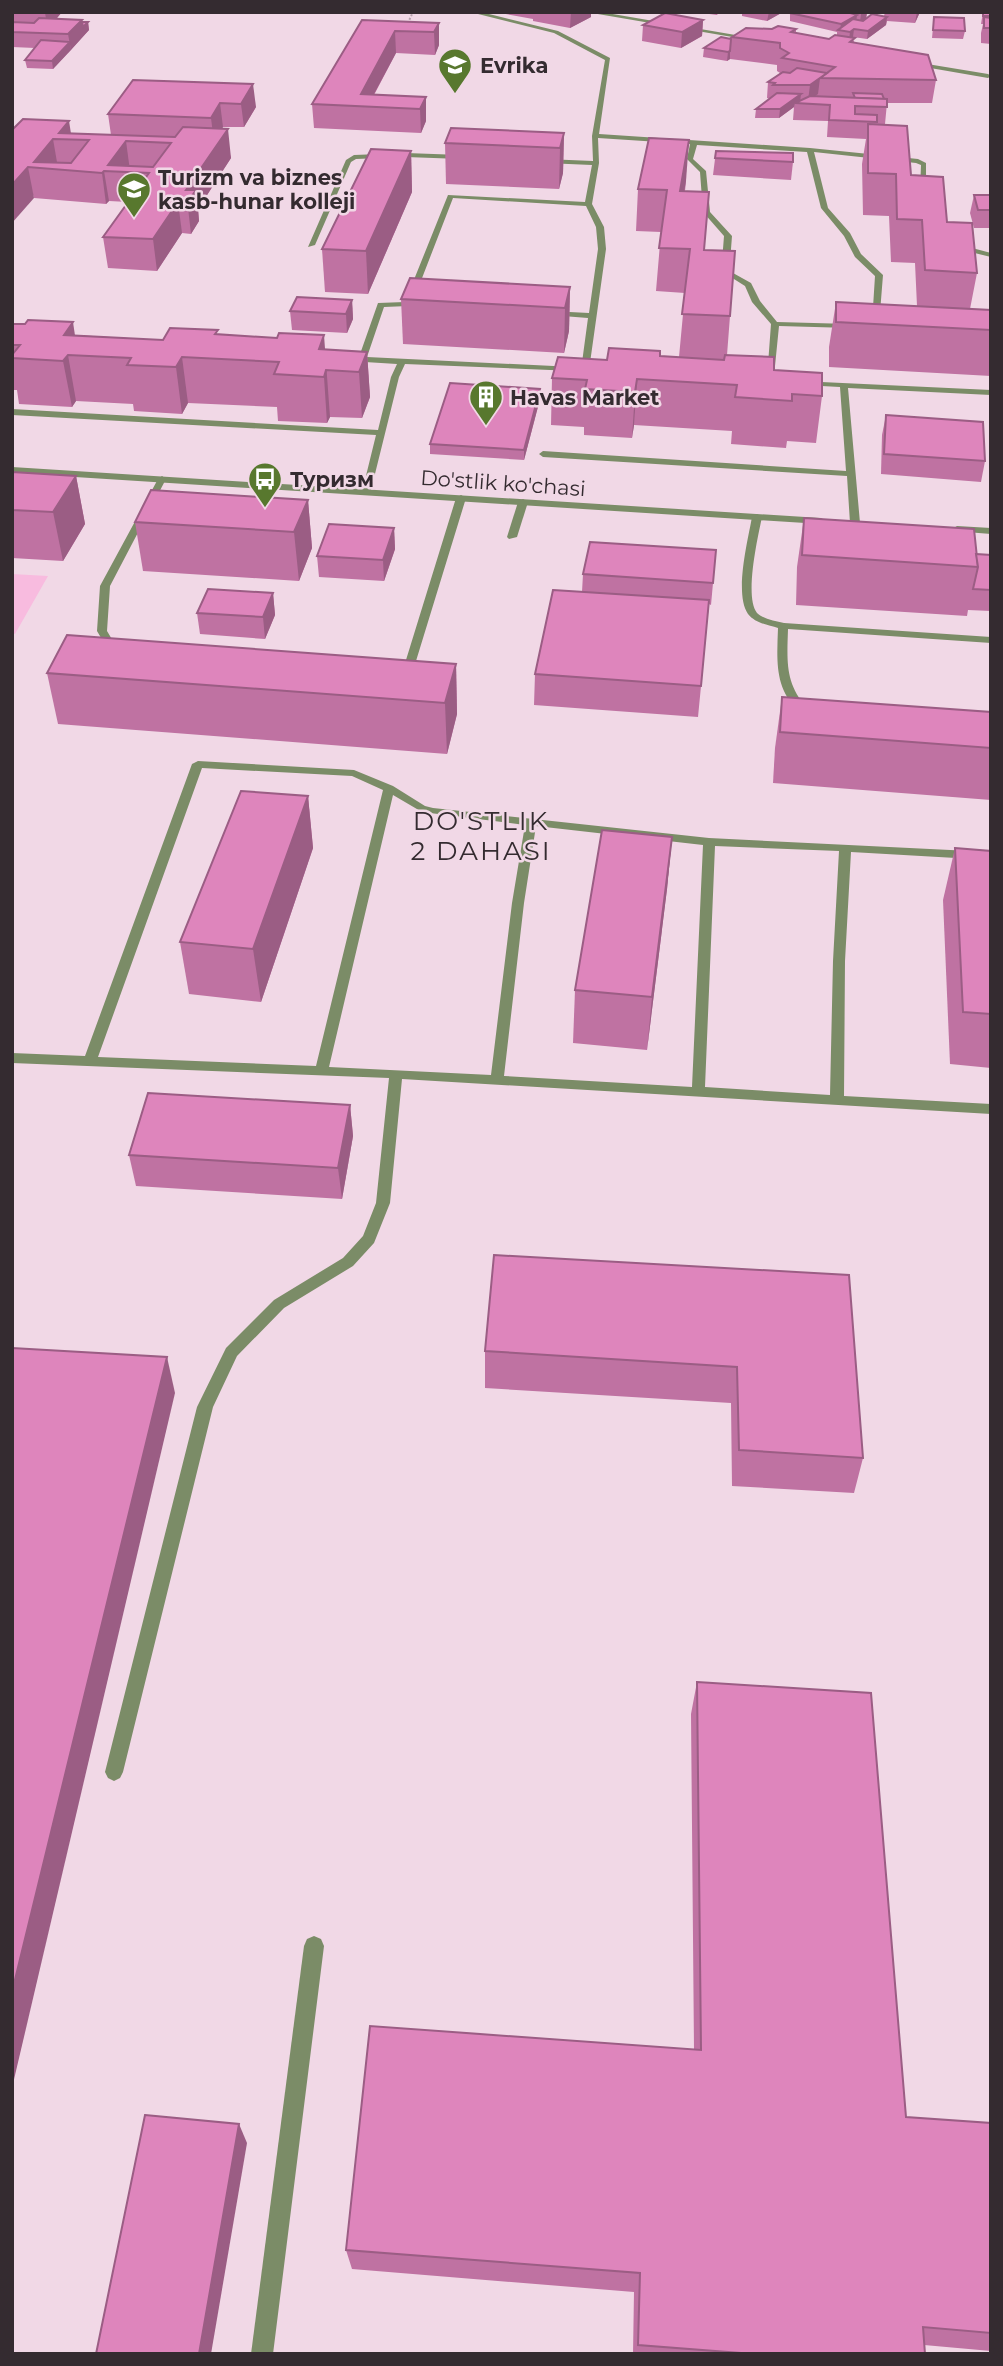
<svg xmlns="http://www.w3.org/2000/svg" width="1003" height="2366" font-family="Montserrat,sans-serif">
<style>
.green{fill:#f8bbdf}
.lines{fill:none;stroke-linecap:round;stroke-linejoin:round}
.path{stroke:#b6a2ad;stroke-width:2;stroke-dasharray:2 2;stroke-linecap:butt}
.service{fill:#7b8c67;fill-rule:evenodd}
.minor{fill:#7b8c67;fill-rule:evenodd}
.wall{fill:#bf72a2}
.shaded-wall{fill:#9b5d84}
.building{fill:#de85bc;stroke:#9b5d84;stroke-width:2;fill-rule:evenodd}
.labels{text-anchor:middle;dominant-baseline:central;stroke-width:5;stroke-linejoin:round;paint-order:stroke}
.far-poi-label{font-size:21px;font-weight:bold;fill:#342b30;stroke:#f1d8e6;text-anchor:start}
.far-street-label{font-size:21px;fill:#342b30;stroke:#f1d8e6}
.neighbourhood-label{font-size:26px;letter-spacing:2px;fill:#342b30;stroke:#f1d8e6}
</style>
<rect width="100%" height="100%" fill="#f1d8e6"/>
<!-- green -->
<path class="green" d="M12 574 48 576 15 634 12 633Z"/>
<g class="lines">
<!-- path -->
<path class="path" d="M406 27 413 12"/>
<!-- service -->
<g class="service">
<path d="M470 12H481L558 31 610 58 599 134 810 148 918 159 926 163V192L923 194 920 192 921 165 916 163 814 152 828 208 850 233 861 254 883 275 879 325 872 323 875 276 855 257 844 236 821 208 807 152 697 145 693 159 706 171 710 212 732 236 730 262 733 273 751 283 760 301 777 322 850 324 854 326 850 328 779 326 774 376 767 378 771 324 752 302 745 286 726 274 722 262 724 236 703 212 700 172 687 159 690 144 598 138 599 163 592 204 604 227 606 249 589 370 585 372 581 370 588 318 550 315 546 313 550 311 589 313 598 249 596 227 586 206 453 198 412 304 408 306 384 307 367 357 574 367 578 369 574 371 405 364 399 377 370 494 362 492 376 435 12 415V409L378 430 391 377 397 364 349 361 345 359 349 357H359L378 303 405 302 448 195 585 202 592 165 545 163 542 161 545 159 593 161 592 136 605 60 554 33Z"/>
<path d="M406 153 461 155 464 157 461 159 406 157 356 159 351 162 315 245 308 247 346 160 354 155Z"/>
<path d="M957 244 991 253V257L954 248 953 246Z"/>
<path d="M800 381 991 390V395L848 388 860 523 855 526 850 523 847 476 543 457 539 454 543 451 846 471 840 387 803 385H800Z"/>
<path d="M162 476 166 479 110 586 107 631 119 651 110 653 97 631 100 586 158 479Z"/>
<path d="M461 495 466 498 416 661 402 674H394V670L406 660 456 498Z"/>
<path d="M523 499 528 502 517 537 509 539 507 537 518 502Z"/>
<path d="M757 514 762 517C758 536 744 597 757 613 763 619 775 621 784 623L991 637V643L788 629C787 662 785 683 807 708L806 710H798C774 688 777 658 778 628 768 625 755 623 748 614 734 594 748 540 752 517Z"/>
<path d="M198 761 354 770 393 786 425 806 433 808 709 838 991 852V860L851 852 845 961 844 1096 991 1104V1114L402 1079 390 1203 374 1243 353 1266 284 1308 237 1356 213 1407 123 1772 120 1778 114 1781 108 1778 105 1772 197 1407 226 1348 274 1300 343 1258 363 1236 376 1203 389 1078 12 1063V1053L85 1056 192 764ZM202 768 352 776 383 790 316 1066 98 1057ZM393 795 422 812 525 825 512 903 491 1075 329 1067ZM536 826 703 845 692 1087 504 1076 524 903ZM715 846 839 851 833 961 830 1095 705 1087Z"/>
<path d="M314 1936 321 1939 324 1946 273 2354H251L304 1946 307 1939Z"/>
</g>
<!-- minor -->
<g class="minor">
<path d="M586 12H601L753 38 750 40Z"/>
<path d="M915 62 988 74 991 76 988 78 913 65Z"/>
<path d="M12 467 821 518 826 521 821 524 12 473Z"/>
<path d="M957 526 991 528V534L954 531 952 529Z"/>
</g>
</g>
<!-- wall -->
<g class="wall">
<path d="M12 12H62L56 19 88 22 89 30 53 69 27 68 25 60 35 48 12 47Z"/>
<path d="M591 12V17L570 28 533 21V19L500 13Z"/>
<path d="M694 12H719L717 15Z"/>
<path d="M742 12H783L767 21 742 16Z"/>
<path d="M792 12H875L872 14 867 13 866 19 884 16 885 12H920L915 23 887 21 886 25 867 39 853 37 852 38 855 43 936 80 932 103H887L885 124H877L911 175 947 222 977 273 970 309 991 310V376L829 367V347L836 302 917 306 915 263 891 262 889 216 863 215 862 164 866 139 827 137 828 121 793 120 794 107 779 118H755L756 109 770 99 767 98 768 82 780 73 777 71V65L730 59 727 61 703 57 704 48 731 39 732 37 772 29H796V33L829 39 837 35V32L790 21V13Z"/>
<path d="M983 12H991V44L981 43V33L983 24H981Z"/>
<path d="M934 17 965 31 963 39 932 38Z"/>
<path d="M362 20 439 23V45L435 55 396 53 374 95 426 97V121L421 133 314 128 312 104Z"/>
<path d="M703 20 702 36 681 48 642 41 643 25Z"/>
<path d="M133 80 256 107 244 127H223L222 128 231 158 198 209 199 221 191 234 182 233 157 271 108 268 103 237 128 202 109 201 106 204 34 198 12 130 111 135 108 114Z"/>
<path d="M564 133 563 173 559 189 446 184 445 143Z"/>
<path d="M411 151 412 192 368 294 325 292 322 249Z"/>
<path d="M716 151 793 162 791 180 713 175Z"/>
<path d="M686 181 685 191 705 250 730 316 727 355 774 370 822 396 816 443 787 441 786 448 731 444 732 431 634 425 632 438 584 435V427L551 425 552 378 607 360 660 356 679 357 685 293 656 291 661 232 636 231 638 189Z"/>
<path d="M974 195H991V228H974L970 213Z"/>
<path d="M570 287 569 331 564 353 403 344 401 299Z"/>
<path d="M352 300 353 319 347 333 292 330 290 311Z"/>
<path d="M12 324 75 335 163 340 218 335 325 349 367 352 370 397 362 418 330 417 327 423 278 421 277 407 188 403 182 414 134 411 133 404 76 401 72 407 19 404 17 390H12Z"/>
<path d="M540 399 524 460 430 454V444Z"/>
<path d="M886 415 985 461 981 482 881 474 882 435Z"/>
<path d="M12 472 76 476 85 524 63 561 12 558Z"/>
<path d="M308 500 312 548 299 581 143 571 135 522Z"/>
<path d="M804 518 976 554 991 555V611L968 610 967 616 796 605 797 567Z"/>
<path d="M394 528 395 549 384 581 319 577 317 556Z"/>
<path d="M716 550 711 605 709 604 698 717 534 705 535 674 582 592 583 574Z"/>
<path d="M273 593 275 615 265 639 200 634 197 613Z"/>
<path d="M456 664 457 714 447 754 58 724 47 673Z"/>
<path d="M782 697 991 712V800L773 783 775 748Z"/>
<path d="M308 796 313 848 261 1002 189 994 180 942Z"/>
<path d="M672 837 667 889 647 1050 573 1043 575 990Z"/>
<path d="M955 848 991 851V1068L950 1064 943 900Z"/>
<path d="M350 1105 353 1136 342 1199 136 1186 129 1155Z"/>
<path d="M849 1275 863 1458 854 1493 732 1486 731 1403 485 1388V1351Z"/>
<path d="M697 1682 906 2117 991 2123V2351L924 2345 925 2354H633L634 2292 352 2269 346 2250 694 2049 691 1714Z"/>
</g>
<!-- shaded-wall -->
<g class="shaded-wall">
<path d="M46 12H62L48 29 45 13Z"/>
<path d="M571 12H591V17L570 28Z"/>
<path d="M769 12H783L767 21Z"/>
<path d="M864 12H867L866 19 860 22 861 14Z"/>
<path d="M917 12H920L915 23Z"/>
<path d="M857 15 856 23 840 30 841 24Z"/>
<path d="M887 17 886 25 867 39 868 31Z"/>
<path d="M82 20 83 27 88 22 89 30 71 50 68 34Z"/>
<path d="M703 20 702 36 681 48 682 32Z"/>
<path d="M439 23V45L435 55 434 32Z"/>
<path d="M854 29 853 37 849 40 850 32Z"/>
<path d="M395 31 396 53 367 107 361 94Z"/>
<path d="M70 42 71 50 53 69 52 61Z"/>
<path d="M730 51V59L727 61 728 52Z"/>
<path d="M820 78 818 94 808 101 810 85Z"/>
<path d="M253 84 256 107 244 127 241 104Z"/>
<path d="M801 94 800 103H795L794 107 779 118 780 109Z"/>
<path d="M426 97V121L421 133 420 109Z"/>
<path d="M220 103 223 127 214 142 211 118Z"/>
<path d="M69 121 72 140 59 133Z"/>
<path d="M228 129 231 158 198 209 199 221 191 234 186 190Z"/>
<path d="M564 133 563 173 559 189 560 148Z"/>
<path d="M53 139 58 168 34 162Z"/>
<path d="M689 140 686 181 677 233 680 191Z"/>
<path d="M126 141 130 171 108 165Z"/>
<path d="M411 151 412 192 368 294 366 251Z"/>
<path d="M28 167 34 198 12 223V185Z"/>
<path d="M104 171 109 201 106 204 102 173Z"/>
<path d="M178 202 182 233 157 271 153 239Z"/>
<path d="M570 287 569 331 564 353 565 308Z"/>
<path d="M352 300 353 319 347 333 346 314Z"/>
<path d="M73 322 78 356 64 335Z"/>
<path d="M324 335 330 417 327 423 324 377 319 349Z"/>
<path d="M367 352 370 397 362 418 359 372Z"/>
<path d="M68 355 76 401 72 407 63 361Z"/>
<path d="M182 357 188 403 182 414 176 367Z"/>
<path d="M637 379 634 425 632 438 635 392Z"/>
<path d="M540 389V399L524 460V450Z"/>
<path d="M76 476 85 524 63 561 53 512Z"/>
<path d="M308 500 312 548 299 581 294 532Z"/>
<path d="M394 528 395 549 384 581 383 560Z"/>
<path d="M273 593 275 615 265 639 263 617Z"/>
<path d="M456 664 457 714 447 754 445 703Z"/>
<path d="M308 796 313 848 261 1002 253 949Z"/>
<path d="M672 837 667 889 647 1050 652 997Z"/>
<path d="M350 1105 353 1136 342 1199 338 1168Z"/>
<path d="M167 1357 175 1393 12 2088V1992Z"/>
<path d="M239 2124 247 2143 211 2354H199Z"/>
</g>
<!-- building -->
<g class="building">
<path d="M792 12H847L857 15 841 24 790 13Z"/>
<rect x="983" y="12" width="8" height="4"/>
<path d="M665 13 703 20 682 32 643 25Z"/>
<path d="M872 14 887 17 868 31 854 29 850 32 838 30 853 19 863 21Z"/>
<path d="M934 17 964 18 965 31 933 30Z"/>
<path d="M984 17 991 18V28H984Z"/>
<path d="M39 18 82 20 68 34 12 32V22L34 23Z"/>
<path d="M362 20 439 23 434 32 395 31 361 94 426 97 420 109 312 104Z"/>
<path d="M82 22H88L83 27Z"/>
<path d="M778 26 796 29 791 32 829 39 835 35 855 38 850 42 928 55 936 80 820 78 835 67 782 58 789 53 780 48V43L732 37 746 28 772 29Z"/>
<path d="M721 37 731 39 730 51 728 52 704 48Z"/>
<path d="M41 40 70 42 52 61 25 60Z"/>
<path d="M797 68 827 73 810 85H773L775 83 768 82 783 72 790 73Z"/>
<path d="M133 80 253 84 241 104 220 103 211 118 108 114Z"/>
<path d="M777 93 801 94 780 109H756Z"/>
<path d="M853 93 882 94 884 99 855 98Z"/>
<path d="M810 96 887 99V107L855 106V114L877 115V122L829 120 830 105 795 103Z"/>
<path d="M23 119 69 121 59 133 175 137 183 127 228 129 186 190H196L187 203 178 202 153 239 103 237 149 173 104 171 102 173 28 167 12 185V130ZM53 139 89 140 71 163 34 162ZM126 141 171 143 153 167 108 165Z"/>
<path d="M868 124 907 126 911 175 943 177 947 222 972 223 977 273 925 270 922 220 897 219 896 174 868 173Z"/>
<path d="M451 128 564 133 560 148 445 143Z"/>
<path d="M649 138 689 140 680 191 709 192 704 250 735 251 730 316 682 314 690 249 659 248 667 190 638 189Z"/>
<path d="M371 149 411 151 366 251 322 249Z"/>
<path d="M716 151 793 153V162L715 158Z"/>
<path d="M974 195H991V210H978Z"/>
<path d="M410 278 570 287 565 308 401 299Z"/>
<path d="M297 297 352 300 346 314 290 311Z"/>
<path d="M836 302 991 310V330L836 322Z"/>
<path d="M28 320 73 322 64 335 163 340 170 328 218 330 215 334 277 338 279 333 324 335 319 349 367 352 359 372 326 370 324 377 274 374 279 362 182 357 176 367 127 365 131 358 68 355 63 361 12 358V355L20 345H12V324H25Z"/>
<path d="M609 348 660 351V356L724 360 725 355 774 357V370L822 373V396L792 394V401L735 397 737 385 637 379 635 392 585 389 587 380 552 378 558 357 607 360Z"/>
<path d="M450 383 540 389 524 450 430 444Z"/>
<path d="M886 415 983 422 985 461 884 454Z"/>
<path d="M12 472 76 476 53 512 12 510Z"/>
<path d="M151 490 308 500 294 532 135 522Z"/>
<path d="M804 518 974 529 978 567 802 555Z"/>
<path d="M329 524 394 528 383 560 317 556Z"/>
<path d="M590 542 716 550 713 583 583 574Z"/>
<path d="M976 554 991 555V590L973 589 978 567Z"/>
<path d="M208 589 273 593 263 617 197 613Z"/>
<path d="M553 590 709 600 701 686 535 674Z"/>
<path d="M67 635 456 664 445 703 47 673Z"/>
<path d="M782 697 991 712V748L780 732Z"/>
<path d="M241 791 308 796 253 949 180 942Z"/>
<path d="M602 830 672 837 652 997 575 990Z"/>
<path d="M955 848 991 851V1014L963 1012Z"/>
<path d="M148 1093 350 1105 338 1168 129 1155Z"/>
<path d="M494 1255 849 1275 863 1458 739 1450 737 1367 485 1351Z"/>
<path d="M12 1348 167 1357 12 1992Z"/>
<path d="M697 1682 871 1693 906 2117 991 2123V2333L923 2327 925 2354H754L638 2345 640 2273 346 2250 370 2026 701 2050Z"/>
<path d="M145 2115 239 2124 199 2354H96Z"/>
</g>
<!-- icons -->
<defs>
<g id="school-pin" transform="scale(1.75)"><path d="M0 17L-7.5 6A9.5 9.5 0 1 1 7.5 6Z" fill="#58782e" stroke="#f1d8e6"/><path d="M0-5L7-2L0 1L-7-2ZM-4 1L0 2.5L4 1V4Q0 6-4 4Z" fill="#fff"/></g>
<g id="university-pin" transform="scale(1.75)"><path d="M0 17L-7.5 6A9.5 9.5 0 1 1 7.5 6Z" fill="#58782e" stroke="#f1d8e6"/><path d="M0-5L7-2L0 1L-7-2ZM-4 1L0 2.5L4 1V4Q0 6-4 4Z" fill="#fff"/></g>
<g id="building-pin" transform="scale(1.75)"><path d="M0 17L-7.5 6A9.5 9.5 0 1 1 7.5 6Z" fill="#58782e" stroke="#f1d8e6"/><path d="M-4-6H4V6H1V3H-1V6H-4ZM-2.5-4.3h1.7v1.8h-1.7ZM.8-4.3h1.7v1.8H.8ZM-2.5-1h1.7V.8h-1.7ZM.8-1h1.7V.8H.8Z" fill="#fff"/></g>
<g id="bus-pin" transform="scale(1.75)"><path d="M0 17L-7.5 6A9.5 9.5 0 1 1 7.5 6Z" fill="#58782e" stroke="#f1d8e6"/><path d="M-5-6H5V4H4V6H2V4H-2V6H-4V4H-5ZM-3.5-4V0h7V-4ZM-3.5 1.2v1.5H-2V1.2ZM2 1.2v1.5H3.5V1.2Z" fill="#fff"/></g>
</defs>
<g fill-rule="evenodd">
<use href="#school-pin" x="455" y="65"/>
<use href="#university-pin" x="134" y="189"/>
<use href="#building-pin" x="486" y="397"/>
<use href="#bus-pin" x="265" y="479"/>
</g>
<g class="labels">
<!-- far-poi labels -->
<g class="far-poi-label">
<text x="480" y="65">Evrika</text>
<text x="158" y="177">Turizm va biznes<tspan x="158" dy="24">kasb-hunar kolleji</tspan></text>
<text x="510" y="397">Havas Market</text>
<text x="290" y="479">Туризм</text>
</g>
<!-- far-street labels -->
<g class="far-street-label">
<text transform="translate(503 483) rotate(4)">Do'stlik ko'chasi</text>
</g>
<!-- neighbourhood labels -->
<g class="neighbourhood-label">
<text x="481" y="821">DO'STLIK<tspan x="481" dy="30">2 DAHASI</tspan></text>
</g>
</g>
<!-- border -->
<rect width="1003" height="2366" fill="none" stroke="#342b30" stroke-width="28"/>
</svg>
